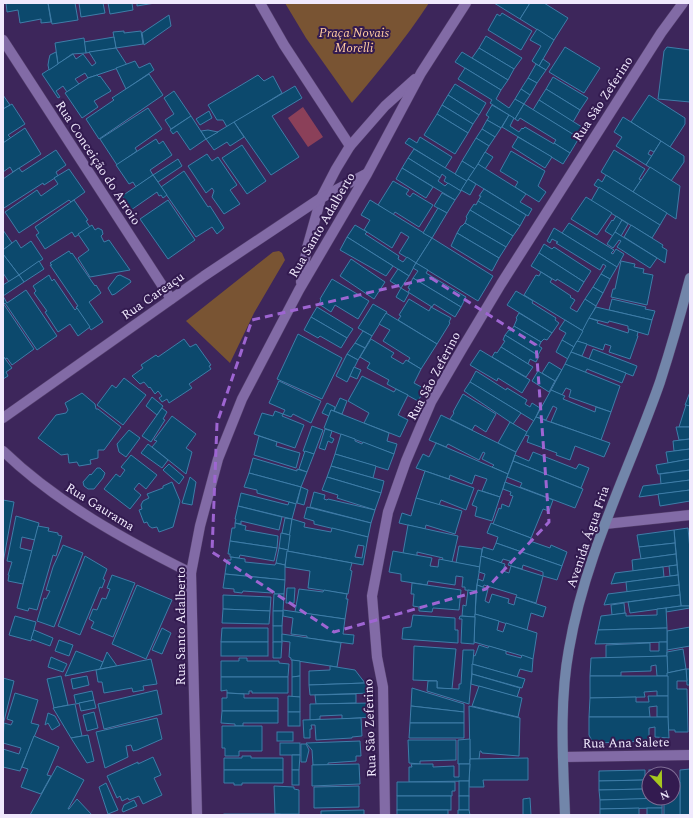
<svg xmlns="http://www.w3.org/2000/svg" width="693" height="818" font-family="Spectral,serif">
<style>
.green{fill:#795433}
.water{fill:#8b4059}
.building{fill:#0c496d;stroke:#3e7da8;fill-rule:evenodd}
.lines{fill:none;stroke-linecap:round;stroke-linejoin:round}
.street-casing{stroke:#55406d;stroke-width:11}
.secondary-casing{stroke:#55406d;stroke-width:11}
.street{stroke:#826ba6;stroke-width:10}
.secondary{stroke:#7286aa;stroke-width:10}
.marked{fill:none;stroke:#9e65d2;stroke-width:3;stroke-dasharray:8 5;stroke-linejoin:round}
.labels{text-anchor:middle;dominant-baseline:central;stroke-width:4;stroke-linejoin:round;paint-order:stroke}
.park-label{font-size:13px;font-style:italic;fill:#ffcba1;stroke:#331b50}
.street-label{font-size:13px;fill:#f0e9fd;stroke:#331b50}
</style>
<rect width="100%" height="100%" fill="#3d265b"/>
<!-- green -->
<g class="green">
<path d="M285 3H429C406 38 379 71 352 103L306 38Z"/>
<path d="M279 251 282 253 285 260 254 313 230 363 186 321 273 252Z"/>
</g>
<!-- water -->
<path class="water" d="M303 107 323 137 308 147 288 118Z"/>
<!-- building -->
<g class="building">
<path d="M6 3H48L51 22 41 23V19L20 23 18 10 7 12Z"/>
<path d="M48 3H75L78 20 52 24Z"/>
<path d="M79 3H103L105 13 81 17Z"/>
<path d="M108 3H132L133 10 110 14Z"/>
<path d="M137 3H155L137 6Z"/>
<path d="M494 3H530L520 19Z"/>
<path d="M530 3H544L568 18 554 40 520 19Z"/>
<path d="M502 13 532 31 521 50 488 30 497 14 500 16Z"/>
<path d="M169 15 171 26 144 45 142 33Z"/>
<path d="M537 29 554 40 539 66 532 61 541 46 530 40Z"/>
<path d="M124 31V33L141 31 143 44 116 48 113 32Z"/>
<path d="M486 36 522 58 514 69 479 48Z"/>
<path d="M114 37 116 48 86 53 84 42Z"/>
<path d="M84 38 86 53 72 54 58 64 55 43Z"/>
<path d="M565 47 600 68 584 93 549 72Z"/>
<path d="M667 47 690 50V102L658 99 664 51Z"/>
<path d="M116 48 127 65 88 78 85 73 75 79 79 84 67 92 63 86 56 91 60 97 58 98 42 74 73 54 76 59 83 54 92 66 96 63 89 52Z"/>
<path d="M479 48 514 69 508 80 472 58Z"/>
<path d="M56 52 58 64 49 70 48 65 49 59 50 55Z"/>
<path d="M462 52 508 80 501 90 455 62Z"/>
<path d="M543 59 550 64 546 70 539 66Z"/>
<path d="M135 61 139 68 150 63 154 70 126 89 116 68Z"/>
<path d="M536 64 546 70 537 83 528 78Z"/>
<path d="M465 68 501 90 496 99 509 108 515 99 524 104 515 119 490 103 492 100 458 79Z"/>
<path d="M149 74 163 95 99 139 86 119 114 100 112 98Z"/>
<path d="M97 75 99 77 100 76 111 91 94 101 98 107 82 118 65 93 88 78Z"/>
<path d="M258 75 264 81 273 76 282 93 227 127 223 120H217L208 105Z"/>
<path d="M553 77 588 98 580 110 546 89Z"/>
<path d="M528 78 537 83 530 95 521 89Z"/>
<path d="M455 84 486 103 479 115 448 95Z"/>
<path d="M295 86 302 98 272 116 299 157 271 175 234 122Z"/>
<path d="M521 89 530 95 524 104 515 99Z"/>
<path d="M546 89 580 110 573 122 539 100Z"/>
<path d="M174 91 191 116 171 129 165 120 174 114 164 98Z"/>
<path d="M3 95 10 105 3 109Z"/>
<path d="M448 95 479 115 473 124 442 105Z"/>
<path d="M649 95 685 118V124L670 147 631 122Z"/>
<path d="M539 100 585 129 579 138 533 110Z"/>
<path d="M12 104 25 124 8 135 11 138 3 143V109Z"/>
<path d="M524 104 579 138 570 153 554 143 556 140 520 118 518 121 515 119Z"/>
<path d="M442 105 473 124 468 133 437 114Z"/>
<path d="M492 105 509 115 501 128 487 120 489 117 486 115Z"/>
<path d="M148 108 162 129 135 148 137 151 117 165 100 139Z"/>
<path d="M209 111 212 118 200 125 196 119Z"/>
<path d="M437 114 468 133 455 154 424 135Z"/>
<path d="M509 115 514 118 510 126 519 132 522 128 523 129 525 127 554 144V143L570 153 563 164 502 127Z"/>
<path d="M191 116 206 139 190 150 177 131 173 134 170 130Z"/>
<path d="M623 117 661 141 654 152 650 150 648 154 652 156 646 165 616 146 622 137 614 132Z"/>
<path d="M487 120 501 128 495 137 482 129Z"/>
<path d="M234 122 244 137 230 146 227 142 214 150 206 139Z"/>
<path d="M25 128 41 154 13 172 10 167 3 172V143Z"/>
<path d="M482 129 495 137 489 146 476 138Z"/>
<path d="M208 130 218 132 206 139 201 131Z"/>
<path d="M420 137 452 157 445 168 405 143 409 138 417 143Z"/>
<path d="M518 137 552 157 545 168 512 147Z"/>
<path d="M476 138 489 146 475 169 462 161Z"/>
<path d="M156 139 159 144 163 141 172 155 150 170 153 175 136 187 133 182 129 184 116 165Z"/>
<path d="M661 141 684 156V162L671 181 646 165Z"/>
<path d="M242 145 266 181 247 194 222 158Z"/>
<path d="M414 149 467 181 461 191 444 181 446 177 442 174 440 178 408 158Z"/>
<path d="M56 150 66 165 56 172 58 176 44 185 43 183 4 208 3 206V179L19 168 22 172Z"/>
<path d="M614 150 645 169 639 179 641 180 633 192 601 172Z"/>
<path d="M511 151 545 171 538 186 546 192 539 202 515 187 518 182 500 171Z"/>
<path d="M485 152 493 157 485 169 478 164Z"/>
<path d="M207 154 212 161 218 157 237 185 230 190 240 204 224 214 212 197 214 191 212 188 206 193 188 166Z"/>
<path d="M408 158 440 178 438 181 445 186 448 183 461 191 455 200 402 168Z"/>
<path d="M178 159 182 166 158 182 153 175Z"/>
<path d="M462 161 475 169 467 181 455 174Z"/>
<path d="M478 164 526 194 520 202 532 209 528 216 468 179Z"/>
<path d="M650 167 680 186 676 219 633 192Z"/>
<path d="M402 168 433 187 426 198 396 179Z"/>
<path d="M69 169 85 192 71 202 69 200 19 233 5 212 37 190 41 196 58 184 54 178Z"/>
<path d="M184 171 208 207 210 206 224 228 217 234 212 227 196 237 161 187Z"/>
<path d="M153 175 167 195 163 198 161 195 159 196 157 192 131 210 122 196Z"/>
<path d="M606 175 667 213 660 225 594 185 598 179 602 182Z"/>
<path d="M468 179 476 184 470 195 461 190Z"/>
<path d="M393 181 409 190 406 194 410 197 413 193 433 205 419 227 395 212 393 215 378 205Z"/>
<path d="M599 187 660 225 652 238 591 201Z"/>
<path d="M484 189 526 215 520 226 478 201 481 196H479Z"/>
<path d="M442 193 455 200 447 213 434 206Z"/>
<path d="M586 197 612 213 597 235 571 219Z"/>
<path d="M74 200 88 220 86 221 90 227 75 237 72 232 45 249 36 235 39 233 35 227Z"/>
<path d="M168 200 195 240 168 259 140 219Z"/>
<path d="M370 200 432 238 416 263 399 253 409 237 401 232 392 248 364 230 370 220 361 215Z"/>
<path d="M478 201 520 226 513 236 470 210 474 204 476 205Z"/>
<path d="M438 208 447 213 432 238 423 233Z"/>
<path d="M470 210 513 236 506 247 465 223 467 218 466 217Z"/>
<path d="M616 216 622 220 613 236 605 231 612 220 613 221Z"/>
<path d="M622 220 628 224 621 236 615 232Z"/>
<path d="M465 223 506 247 499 258 457 233 461 226H462Z"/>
<path d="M569 223 614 250 611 253 613 254 616 249 624 254 617 267 562 233Z"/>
<path d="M92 225 95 230 98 228 102 230 103 234 101 236 104 242 109 240 130 270 90 277 78 258 89 250 78 234Z"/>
<path d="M355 225 367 232 365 234 399 256 398 259 403 262 407 257 416 263 409 276 347 237Z"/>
<path d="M631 225 663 245 662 247 667 250 665 263 624 237Z"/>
<path d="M554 228 617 267 610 279 601 274 606 266 603 264 600 270 556 243 558 242 552 239 550 243 547 241Z"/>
<path d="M3 230 12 243 3 250Z"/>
<path d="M615 232 657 258 650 268 617 247 621 241 619 240 613 248 607 244Z"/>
<path d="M457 233 499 258 492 271 451 246Z"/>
<path d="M347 237 393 266 386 276 340 250Z"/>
<path d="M432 238 493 276 478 301 416 263Z"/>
<path d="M16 240 21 248 31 241 43 259 19 275 3 254V250Z"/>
<path d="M544 244 552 249 554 247 591 271 584 282 539 253Z"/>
<path d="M69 251 71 254 72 253 95 286 96 285 101 293 89 302 103 322 91 330 76 307 78 306 50 265H52L50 263Z"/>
<path d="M539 253 584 282 578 292 557 279 556 281 531 266Z"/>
<path d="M3 254 19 275 9 282 3 273Z"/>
<path d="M351 259 385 282 374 299 340 276Z"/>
<path d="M39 261 44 269 24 282 19 275Z"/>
<path d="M621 261 635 264 634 267 644 269 643 273 653 275 647 305 611 297 613 289H615Z"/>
<path d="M416 263 428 270 426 273 466 297 461 307 413 278 418 271 413 268Z"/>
<path d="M398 269 409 276 401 288 390 281Z"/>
<path d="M541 272 552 279 550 282 571 296 570 297 575 300 570 308 577 312 585 299 596 306 583 331 524 295 536 275 539 276Z"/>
<path d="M601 274 610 279 603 293 593 287Z"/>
<path d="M19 275 24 282 3 296 7 303 26 290 57 336 37 350 5 303 4 304 3 303V285Z"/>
<path d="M49 275 52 281 54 279 75 310 77 308 90 327 78 336 70 324 58 332 45 312 47 311 34 293 36 291 33 286Z"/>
<path d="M120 275 130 280 131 282 115 294 112 295 108 288 117 276Z"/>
<path d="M413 278 461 307 455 317 434 304 432 307 408 292 410 289 408 288Z"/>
<path d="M332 279 369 301 358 319 335 305 331 312 319 304 321 300 320 299Z"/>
<path d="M593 287 603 293 596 306 585 299Z"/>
<path d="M401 288 409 293 404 302 396 297Z"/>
<path d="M516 291 533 301 532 303 556 318 555 320 559 323 552 333 507 305Z"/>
<path d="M409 299 429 311 431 307 451 318 449 322 450 323 437 344 398 320 401 316 399 315Z"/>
<path d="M612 299 646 307 645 309 655 311 652 320 609 310Z"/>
<path d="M3 303 34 349 12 365 7 358 5 359 3 356Z"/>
<path d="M373 304 387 312 372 336 358 328Z"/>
<path d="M317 307 353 329 347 338 311 317Z"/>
<path d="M596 307 652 320 648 335 628 329V326L609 321 608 323 589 318Z"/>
<path d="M386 313 437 344 421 369 408 361 410 358 383 341 390 330 379 324Z"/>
<path d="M519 313 552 333 547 340 544 339 541 342 514 326 517 319 516 318Z"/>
<path d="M311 317 347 338 341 348 320 336 318 338 304 330Z"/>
<path d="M589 318 598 321 597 323 628 333 629 329 638 332 637 336H638L630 359 609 352 611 346 605 344 603 350 577 341Z"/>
<path d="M565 320 583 331 574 347 562 340 566 333 559 329Z"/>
<path d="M514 326 541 342 539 346 542 348 538 355 505 335 509 330 511 331Z"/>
<path d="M363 331 372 336 365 348 355 343Z"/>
<path d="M298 334 342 358 322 399 277 379Z"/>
<path d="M505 335 539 356 536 362 530 359 528 364 501 347 505 341 503 340Z"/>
<path d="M184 339 190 347 196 344 211 365 209 366 211 369 189 384 192 388 169 403 167 399 162 402 159 398 162 396 158 391 155 394 150 387 149 388 144 382 140 384 132 376 143 368 141 365 156 355 158 357Z"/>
<path d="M371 339 394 353 391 357 403 364 406 360 421 369 414 383 425 389 418 401 387 384 389 380 367 368 370 363 360 357Z"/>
<path d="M562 340 574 347 568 359 556 352Z"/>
<path d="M577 341 587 344 582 356 571 352Z"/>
<path d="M355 343 365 348 358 360 347 354Z"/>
<path d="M501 347 533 367 526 377 492 357 495 352 497 353Z"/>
<path d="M593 349 637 366 633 376 589 359Z"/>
<path d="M480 350 530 380 522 393 498 378 497 381 470 365Z"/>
<path d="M571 352 626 373 622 383 587 369 585 373 565 364Z"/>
<path d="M347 354 358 360 347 382 336 376Z"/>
<path d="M3 356 12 368 6 372 8 376 3 379Z"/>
<path d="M549 362 562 370 555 381 542 373Z"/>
<path d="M565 364 620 386 611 412 569 397 571 390 566 388 562 395 551 390Z"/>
<path d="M354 367 361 370 357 379 350 376Z"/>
<path d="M476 371 506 390 507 388 527 400 525 404 530 407 532 403 540 408 534 421 470 382Z"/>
<path d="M538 371 555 381 549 392 532 381Z"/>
<path d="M362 376 394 392 396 389 408 395 398 415 408 420 400 437 364 423 369 413 348 401Z"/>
<path d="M124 378 146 395 123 425 97 405 112 385 116 388Z"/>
<path d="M279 381 321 401 311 423 293 414 291 417 283 414 285 410 269 403Z"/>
<path d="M470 382 521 413 513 424 464 391Z"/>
<path d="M551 390 565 396 563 399 595 412 596 407 611 412 601 440 551 422 557 408 553 406 546 420 536 417Z"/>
<path d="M690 392V406L685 405Z"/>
<path d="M82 393 95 404 96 409H98L121 427 104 450H98V458L90 460 91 464 79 466 77 462 69 463 68 454 61 455 38 438 56 415 66 413 68 410 65 403Z"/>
<path d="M463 394 496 414 486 432 475 425 472 430 450 419 454 413 453 412Z"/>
<path d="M152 397 163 406 157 415 146 406Z"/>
<path d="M340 398 347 401 342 414 334 411Z"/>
<path d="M327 403 335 407 334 411 331 410 329 416 322 413Z"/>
<path d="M686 405 690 406V427H679Z"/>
<path d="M162 408 167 412 163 419 165 420 151 442 142 436Z"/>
<path d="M331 410 389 433 387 441 397 444 394 454 324 428Z"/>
<path d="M275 411 283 414 282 416 304 425 295 448 254 434 262 413 273 416Z"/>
<path d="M441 415 516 452 508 474 492 467 494 465 482 459 485 453 483 452 479 460 448 444 446 447 429 440Z"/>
<path d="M172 416 196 434 186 448 192 452 186 474 152 447 157 441 154 440Z"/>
<path d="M536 417 610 443 604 457 575 446 570 460 556 455 557 453 527 442 529 436 525 435Z"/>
<path d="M510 422 527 432 516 452 498 443Z"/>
<path d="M312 426 323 430 314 454 303 451Z"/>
<path d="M676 427H690V439L679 440Z"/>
<path d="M325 429 332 431 330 437 334 439 332 443 328 441 325 450 319 448Z"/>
<path d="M129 430 140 438 126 457 119 452 117 444Z"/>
<path d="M341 434 355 439V441L362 444 363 442 394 454 388 470 335 454Z"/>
<path d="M259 436 277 442 276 446 300 453 296 468 254 455Z"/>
<path d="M690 439V449L674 451 673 441Z"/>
<path d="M436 443 508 474 500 497 482 491 487 479 475 475 472 484 450 475 449 479 416 468 423 454 429 457Z"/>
<path d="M148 444 168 460 162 468 141 453Z"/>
<path d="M690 449V459L668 463 666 452Z"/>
<path d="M305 451 314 454 307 472 299 469Z"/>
<path d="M533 452 576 469 579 464 589 468 581 488 513 461 515 455 529 461Z"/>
<path d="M335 454 376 466 373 478 331 466Z"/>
<path d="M131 455 157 475 146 489 139 483 134 489 141 495 130 509 104 489 116 474 120 477 125 470 121 467Z"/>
<path d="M253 458 297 471V469L307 472 301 487 249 473Z"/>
<path d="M690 459V470L658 474 656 465Z"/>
<path d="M513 461 583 489 575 508 520 487 522 483 507 477Z"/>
<path d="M169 464 184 477 179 484 163 470Z"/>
<path d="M331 466 384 481 381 493 327 477Z"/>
<path d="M97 468H100L105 473 103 478 94 489H88L84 486 83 482 90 474 91 475Z"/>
<path d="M690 470V480L661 484 660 474Z"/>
<path d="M425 471 474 488 466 510 441 500 439 505 416 498Z"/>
<path d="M249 473 301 487 296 504 257 493V490L244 487Z"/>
<path d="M190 477 196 482 192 505 182 503Z"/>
<path d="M327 477 381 493 375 510 337 498 338 495 322 490Z"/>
<path d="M690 480V490L639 497 643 486Z"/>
<path d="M172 482 180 501 173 527 159 532 157 527 152 528 149 526 147 522 144 523 139 510 142 509 141 505 143 501 149 498 147 494 163 488V486Z"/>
<path d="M505 482 553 500 549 511 543 509 531 538 493 524 499 508 501 509 502 504 509 507 513 496 510 495 511 492 503 489Z"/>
<path d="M301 487 308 490 304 505 297 503Z"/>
<path d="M478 490 500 497 492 521 475 516 477 507 472 505Z"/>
<path d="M690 490V501L660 506 658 494Z"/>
<path d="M314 492 325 495 324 499 327 500 328 499 375 510 371 523 310 507Z"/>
<path d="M241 493 288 505 289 502 296 504 292 519 238 506Z"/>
<path d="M416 498 462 511 455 534 426 525 425 529 399 523 402 513 411 516Z"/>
<path d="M3 500 14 502 3 563Z"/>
<path d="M238 506 282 517 279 530 241 521V524L235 523 236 519H235Z"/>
<path d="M307 507 371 523 368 537 314 524V521L304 518Z"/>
<path d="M16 516 39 523 35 540 22 537 20 548 32 551 23 584 8 581 9 575H8L12 562 7 561Z"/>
<path d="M285 518 292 519 290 535 282 533Z"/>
<path d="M292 519 305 523 304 527 331 532 332 528 368 537 363 565 287 551ZM358 545 364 546 362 558 355 557Z"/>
<path d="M235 523 246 526 245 530 278 536 277 548 230 541 232 528H235Z"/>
<path d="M491 523 531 538 530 541 550 548 551 545 567 552 562 566 496 543 498 537 487 533Z"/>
<path d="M408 525 458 536 452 562 442 560 443 558 417 552V556L403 553Z"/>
<path d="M38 526 49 528 48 531 58 533V535L62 536 56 556 53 555 37 610 29 608 28 611 17 608Z"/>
<path d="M688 528 690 550V606H681L674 530Z"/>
<path d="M674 530 675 543 639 547 637 535Z"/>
<path d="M281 533 290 535 288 550 279 548Z"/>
<path d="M230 541 277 548 274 561 240 555 239 558 230 557V554H228Z"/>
<path d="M496 543 562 566 557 580 543 576V572L523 565 522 569 508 565 510 561 503 559 501 563 481 556 483 547 493 550Z"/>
<path d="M675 543 676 554 641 559 639 547Z"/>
<path d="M63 545 83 553 54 627 37 621 44 598 46 599 50 591 46 590 53 567Z"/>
<path d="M459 546 482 549 480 567 456 563Z"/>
<path d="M279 548 288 550 285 565 276 563Z"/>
<path d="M287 551 352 563 350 570 352 571 348 594 308 588 310 571 285 567Z"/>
<path d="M393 551 432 558 430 566 438 567 439 559 480 567 476 591 465 590V587H462L463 577 456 576 455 585 428 581 427 585 401 581V574L389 572Z"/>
<path d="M676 554 677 565 633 571 632 560Z"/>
<path d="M85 556 107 569 103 579 105 580 102 588 100 587 80 635 58 626Z"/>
<path d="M481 556 505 564 503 571 509 573 511 566 543 576 536 603 516 597 517 595 484 585 483 587 477 585 478 579 483 581 485 574 479 572Z"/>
<path d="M231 557 245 559V562L275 565 276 563 285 565V580L225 574 227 560H231Z"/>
<path d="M677 565 678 575 670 576 669 566Z"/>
<path d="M663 567 664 577 611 584 615 573Z"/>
<path d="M225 574 285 580 284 594H275L274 591 272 593 243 591 242 593 234 592V589L223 588Z"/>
<path d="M112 575 135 583 113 637 91 628 94 622 89 619 93 609 97 610 102 598 106 599 110 589 107 588Z"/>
<path d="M678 575 679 585 627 592 626 582Z"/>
<path d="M412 583 461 590 459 610 433 608 432 612 419 611V607L413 606 414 594H411Z"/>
<path d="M137 585 172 600 146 659 112 644Z"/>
<path d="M477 585 488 589 485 601 489 603 492 594 509 599 508 603 514 605 516 597 546 607 543 617 531 613 527 630 475 614Z"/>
<path d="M679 585 680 595 604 605 608 594Z"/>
<path d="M287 588H295L294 603H286Z"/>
<path d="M299 589 323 592 324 590 347 594 346 599H348L345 619 295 612Z"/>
<path d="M468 590 476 591 475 617 462 616 463 605 466 606Z"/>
<path d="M274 594H284L283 611H273Z"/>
<path d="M223 595 271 597 270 611 223 609Z"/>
<path d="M680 595 681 606 630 613 628 602Z"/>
<path d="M624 603 625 613 612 615 611 605Z"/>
<path d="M681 606H690V608L666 612V608Z"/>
<path d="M666 608 667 628 598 630 601 616 626 613V616L657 615V609Z"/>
<path d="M223 609 270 611 269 624 222 623Z"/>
<path d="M283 610 345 619 343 634 354 635 353 644 307 638V636L291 634 293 618 283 616Z"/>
<path d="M273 611H283L282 626H273Z"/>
<path d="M475 614 499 621 497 630 503 632 506 623 537 633 533 659 474 642Z"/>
<path d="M413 615 455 618V630H458V643L402 639 403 628 411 627Z"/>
<path d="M15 616 36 622 31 641 9 635Z"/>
<path d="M460 616 475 617 474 644 461 643 462 619H459Z"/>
<rect x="273" y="626" width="9" height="16"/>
<path d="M690 627V646L667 650V631Z"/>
<path d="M162 628 171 633 162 654 152 650Z"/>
<path d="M222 628H268V642H221Z"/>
<path d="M667 628V642L595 644 598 630Z"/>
<path d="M34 630 53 638 50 646 31 639Z"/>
<path d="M282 634 341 643 337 667 291 660V658L289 657 290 642 282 641Z"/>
<path d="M59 640 73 645 69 656 55 651Z"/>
<rect x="221" y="642" width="47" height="14"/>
<path d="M273 642H282L281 658H273Z"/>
<path d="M659 642H667V656L606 658V645L650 643V651H659Z"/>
<path d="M479 645 488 648 489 646 506 651V654L521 658 522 655 533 659 532 672 520 669 517 677 472 664 473 655 475 656Z"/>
<path d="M414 646 456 649 452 689 437 688V681L413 680Z"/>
<path d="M683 649 686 669 667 673V652Z"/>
<path d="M463 650H474L469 704 427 691 428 681H437V688L459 689V684H461Z"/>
<path d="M76 651 103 662 100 669 65 676Z"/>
<path d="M107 652 117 666 100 669 103 662Z"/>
<path d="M667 656 668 676H657L656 665 651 666V671L621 672V676H590L591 658Z"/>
<path d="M51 657 67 664 63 672 48 667Z"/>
<path d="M239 658H247V661H279V663L289 664 288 677H221V661H239Z"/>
<path d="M151 659 157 684 143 686 144 690 133 692 132 688 104 693 102 682H98L96 670Z"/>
<path d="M292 660 300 661V676L292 677Z"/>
<path d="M472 664 525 679 522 688 472 674Z"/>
<path d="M330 666 355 670 365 683 309 685V671L330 670Z"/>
<path d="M686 669H690V685H687Z"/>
<path d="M686 669 687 681H677V689H687L688 732H675V730H668L667 673Z"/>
<path d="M472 674 520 688 517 697 471 684Z"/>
<path d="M61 676 68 705 54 708 47 679Z"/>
<path d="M87 676 89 685 73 689 71 679Z"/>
<path d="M300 676V697H292V677Z"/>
<path d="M590 676H668V696H657V691L644 692 645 697 590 698Z"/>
<path d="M221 677H288V693H252V691H249V694L227 693V690L221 691Z"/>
<path d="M3 678 14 681 3 725Z"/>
<path d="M365 683 372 693 310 695 309 685Z"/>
<path d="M479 686 522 698 518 717 472 706Z"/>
<path d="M412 688 464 704V712L411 706Z"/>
<path d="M157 690 162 714 104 729 98 704Z"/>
<path d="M92 691 94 700 76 704 74 695Z"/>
<path d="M15 693 38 700 31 723 39 725 20 771 3 767V749L19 754 21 748 3 743 4 723 11 725 13 721 7 719Z"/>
<path d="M227 693 244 694V698H278V711H222V698H227Z"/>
<path d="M356 694V703L316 704 315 695Z"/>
<path d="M288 696 300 697V712H288Z"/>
<path d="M648 696H668V717H657V706L649 707 650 717H589L590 698 636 697V702H649Z"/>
<path d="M94 700 96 708 81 711 79 703Z"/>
<path d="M372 703V717L342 719V715L320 716V719L310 720V704Z"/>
<path d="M75 704 82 736 71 738 53 708Z"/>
<path d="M411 706 464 712V723H410Z"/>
<path d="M469 706 520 718 519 756 482 753 481 751H480L479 759H470Z"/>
<path d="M222 711H278V723H243V726H235V724L221 723Z"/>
<path d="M94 712 98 728 87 731 83 715Z"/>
<rect x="288" y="712" width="12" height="14"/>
<path d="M48 713 55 716 60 725 52 730 48 723 45 725Z"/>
<path d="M589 717H668L669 738 655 737V727L649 728V741L595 743 592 741 589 735Z"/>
<path d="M157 718 162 739 137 750 133 751 131 745 126 746 128 757 105 768 96 732Z"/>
<path d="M361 718 362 736 352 737V738L316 740 315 725H311L312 729H310V738H304L303 720Z"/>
<path d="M410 723H464V738H409Z"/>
<path d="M222 726H262V751H239V756H225V748H222Z"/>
<rect x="277" y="732" width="16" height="9"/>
<path d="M88 735 94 761 87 763 71 738Z"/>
<path d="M34 736 59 747 47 775 51 776 41 794 21 787 28 769 22 767Z"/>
<path d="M470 739V764H458V740Z"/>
<path d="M408 740H456V760L420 761V764L409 763Z"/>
<path d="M360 741 361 756H356V761L328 763V765H313L312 750 306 743Z"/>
<rect x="280" y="743" width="20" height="12"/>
<path d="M301 744H306L309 750 306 762H301Z"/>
<path d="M292 755H300L299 770H292Z"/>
<path d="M242 756H251V758H283V770H224V758H242Z"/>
<path d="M153 757 161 775 154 778 162 795 143 804 139 796 129 800 128 798 122 801 120 796 117 798 107 776 138 762V764Z"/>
<path d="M528 758V780H483L484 787H469L470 759Z"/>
<path d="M359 764 360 784 312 786V765Z"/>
<path d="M411 764H433V767L454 766V777H459V764H470L469 781 409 782V767H412Z"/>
<path d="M57 766 84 780 68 809H69L77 799 92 815H30Z"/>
<path d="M690 769V815H680V770Z"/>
<path d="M224 770H283V783H242V785H234V783H224Z"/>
<rect x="292" y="770" width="7" height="15"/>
<path d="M645 770V780L599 781V771Z"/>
<rect x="649" y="770" width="13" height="4"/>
<path d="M645 780 646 789 599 790V781Z"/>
<rect x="459" y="781" width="10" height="15"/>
<path d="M397 782H455V791H452V796H397Z"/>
<path d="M673 782H680V815H664V798H673Z"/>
<path d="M106 783 118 810 108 814 99 787Z"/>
<path d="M274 786 294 787V789L299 790V814H275Z"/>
<path d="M359 786V807L314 808V787Z"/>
<path d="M646 789V799L600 800 599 790Z"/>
<rect x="397" y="796" width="54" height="14"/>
<rect x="459" y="796" width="10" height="14"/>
<path d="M530 798 531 815H523V799Z"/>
<path d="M662 798V808L600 809V800Z"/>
<path d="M134 800 137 806 123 812 122 810 124 805Z"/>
<path d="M639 808V815H600V809Z"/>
<rect x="647" y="808" width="15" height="7"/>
<path d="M364 810V815H321V811Z"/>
<rect x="397" y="810" width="51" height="5"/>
<path d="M458 810H469L470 815H458Z"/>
<rect x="224" y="814" width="56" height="1"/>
</g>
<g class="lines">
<!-- street casing -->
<g class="street-casing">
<g id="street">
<path d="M260 3 284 45 350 146"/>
<path d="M3 40 171 299"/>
<path d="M301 282 307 248 321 198 336 169 350 146 385 106 415 79"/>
<path d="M3 418 204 276 321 198 366 174"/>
<path d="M3 451C57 503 125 540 191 573"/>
<path d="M605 524 690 515"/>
<path d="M563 757 690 755"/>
<path d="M197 815 191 573 200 526 218 459 242 399 299 290 367 174 421 73 466 3"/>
<path d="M385 815 383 687 377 657 372 596 388 512 406 461 431 402 462 349 501 284 661 33 683 3"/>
</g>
</g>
<!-- secondary casing -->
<g class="secondary-casing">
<path id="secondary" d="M565 815C563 760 559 703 569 649 585 555 629 471 660 382 671 348 681 313 690 278"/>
</g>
<!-- street -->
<use href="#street" class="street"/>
<!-- secondary -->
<use href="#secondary" class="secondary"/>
</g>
<!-- marked area -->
<path class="marked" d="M431 278 536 345 549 522 486 589 334 632 212 552 217 423 252 320Z"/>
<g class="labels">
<!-- park labels -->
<g class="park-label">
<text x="354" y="33">Praça Novais<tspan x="354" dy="15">Morelli</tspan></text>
</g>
<!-- street labels -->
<g class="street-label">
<text transform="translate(603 99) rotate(-57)">Rua São Zeferino</text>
<text transform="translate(98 163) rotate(57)">Rua Conceição do Arroio</text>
<text transform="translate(322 225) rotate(-60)">Rua Santo Adalberto</text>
<text transform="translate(153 296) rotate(-35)">Rua Careaçu</text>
<text transform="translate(434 376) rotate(-62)">Rua São Zeferino</text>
<text transform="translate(100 507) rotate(32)">Rua Gaurama</text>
<text transform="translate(588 537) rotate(-71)">Avenida Água Fria</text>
<text transform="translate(181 626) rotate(-90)">Rua Santo Adalberto</text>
<text transform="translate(370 728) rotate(-92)">Rua São Zeferino</text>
<text transform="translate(626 743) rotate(-1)">Rua Ana Salete</text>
</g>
</g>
<!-- border -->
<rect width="693" height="818" fill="none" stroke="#f0e9fd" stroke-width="8"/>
<!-- north arrow -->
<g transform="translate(661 786) rotate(158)"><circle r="19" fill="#331b50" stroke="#7f6d95"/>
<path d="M0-3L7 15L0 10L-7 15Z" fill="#a7c81f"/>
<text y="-6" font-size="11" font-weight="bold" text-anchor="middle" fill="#f0e9fd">N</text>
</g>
</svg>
